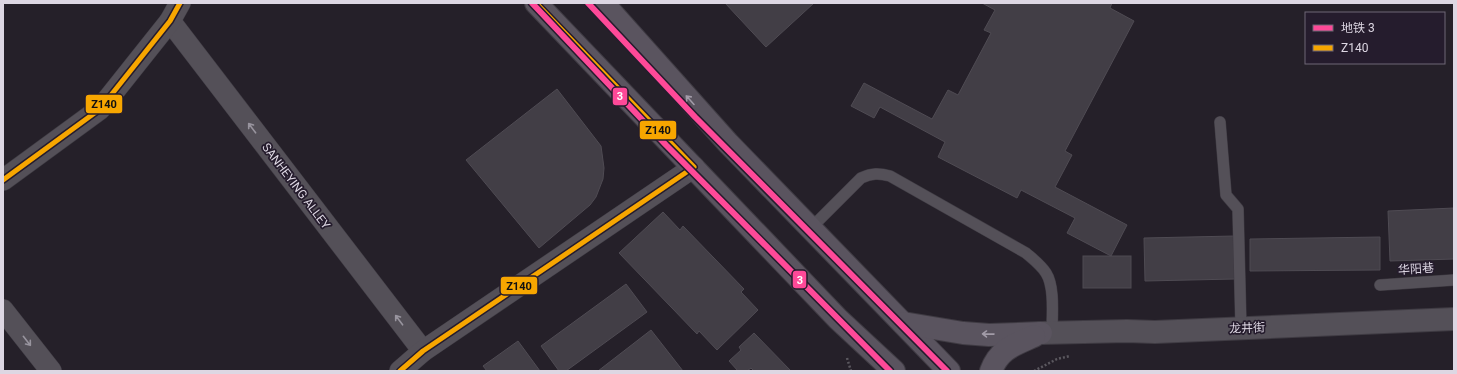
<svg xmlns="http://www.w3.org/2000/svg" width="1457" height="374" font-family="Roboto,'Noto Sans SC',sans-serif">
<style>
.building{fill:#423e46;stroke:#4f4b53}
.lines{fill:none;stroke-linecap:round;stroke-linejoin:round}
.service-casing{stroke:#3f3b43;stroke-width:12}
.minor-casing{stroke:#3f3b43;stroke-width:22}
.tertiary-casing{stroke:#3f3b43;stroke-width:24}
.secondary-casing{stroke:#3f3b43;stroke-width:24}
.path{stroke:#5b585f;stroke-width:2.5;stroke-dasharray:2 2;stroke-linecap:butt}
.service{stroke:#545058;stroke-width:11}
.minor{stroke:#545058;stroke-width:21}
.tertiary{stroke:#545058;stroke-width:22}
.secondary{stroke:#5a545f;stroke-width:22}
.bus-1-casing{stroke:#251c2d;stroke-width:8}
.bus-1{stroke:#f7a600;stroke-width:5}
.metro-1-casing{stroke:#251c2d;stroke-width:9}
.metro-1{stroke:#fe4998;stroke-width:6}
.oneway{stroke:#a29ca8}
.oneway2{stroke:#98949e}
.labels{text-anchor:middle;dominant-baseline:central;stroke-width:3.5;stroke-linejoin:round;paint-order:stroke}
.street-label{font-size:12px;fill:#ddd7e3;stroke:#251c2d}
.line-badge{stroke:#251c2d;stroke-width:1.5}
.badge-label{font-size:11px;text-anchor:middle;font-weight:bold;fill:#fff}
.pale-badge-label{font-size:11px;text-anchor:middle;font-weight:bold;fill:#111}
</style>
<rect width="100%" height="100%" fill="#252029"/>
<!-- building -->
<g class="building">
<path d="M725 3H814L766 47Z"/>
<path d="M982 3H1112L1110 8 1134 21 1065 151 1072 155 1055 187 1127 225 1111 256 1067 233 1075 218 1021 190 1017 198 938 157 945 142 880 107 874 118 851 106 864 83 932 119 948 90 958 95 991 33 984 30 995 10Z"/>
<path d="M557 89 601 146 604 168 603 179 596 197 590 205 539 248 466 160Z"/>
<path d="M1454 208V259L1390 261 1388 211Z"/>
<path d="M663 212 680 230 683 226 744 289 741 292 758 310 717 350 699 331 697 334 619 253Z"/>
<path d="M1234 236 1235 279 1145 281 1144 238Z"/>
<path d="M1380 237V270L1250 271V239Z"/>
<rect x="1083" y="256" width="48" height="32"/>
<path d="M626 284 647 312 566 371H559L541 346Z"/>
<path d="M651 330 683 371H598Z"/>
<path d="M754 333 791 371H754L751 368 747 371H738L729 361 741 350 739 347Z"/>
<path d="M518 341 540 371H487L483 366Z"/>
</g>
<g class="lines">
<!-- service casing -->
<g class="service-casing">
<g id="service">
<path d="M1220 122 1226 195 1238 209 1241 328"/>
<path d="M811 228 861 178C872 173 879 173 890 176L1026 253C1033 259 1041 265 1046 273 1055 287 1052 316 1052 332"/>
<path d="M1380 285 1454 280"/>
</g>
</g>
<!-- minor casing -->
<g class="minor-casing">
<g id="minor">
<path d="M170 21 423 351"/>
<path d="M3 180 100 109 170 21 180 3"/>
<path d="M3 310 51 371"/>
<path d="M400 371 423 351 694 167"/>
</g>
</g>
<!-- tertiary casing -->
<g class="tertiary-casing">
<path id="tertiary" d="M1041 333 1127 331 1155 332 1454 319"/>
</g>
<!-- secondary casing -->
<g class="secondary-casing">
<g id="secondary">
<path d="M536 3 838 319 894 371"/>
<path d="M603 3 728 143 949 371"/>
<path d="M903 323 963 333 989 335 1041 333"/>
<path d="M991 371C999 349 1014 345 1034 336"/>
</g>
</g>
<!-- path -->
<g class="path">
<path d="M847 358 851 371"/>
<path d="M1034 371 1057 359 1070 356"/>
</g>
<!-- service -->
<use href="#service" class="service"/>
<!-- minor -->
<use href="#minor" class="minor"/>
<!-- tertiary -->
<use href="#tertiary" class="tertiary"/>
<!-- secondary -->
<use href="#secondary" class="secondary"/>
<!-- bus-1 casing -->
<g class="bus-1-casing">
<g id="bus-1">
<path d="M3 180 100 109 170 21 180 3"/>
<path d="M400 371 423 351 694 167 536 3"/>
</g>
</g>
<!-- bus-1 -->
<use href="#bus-1" class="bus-1"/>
<!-- metro-1 casing -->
<g class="metro-1-casing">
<g id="metro-1">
<path d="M532 3 666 145 890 371"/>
<path d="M588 3 695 117 947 371"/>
</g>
</g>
<!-- metro-1 -->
<use href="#metro-1" class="metro-1"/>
</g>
<!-- one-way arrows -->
<defs><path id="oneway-shaft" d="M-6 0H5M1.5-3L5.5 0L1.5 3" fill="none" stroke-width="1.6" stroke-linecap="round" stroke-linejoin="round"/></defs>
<g class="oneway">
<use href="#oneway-shaft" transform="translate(690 100) rotate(-132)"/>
<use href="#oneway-shaft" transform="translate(988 334) rotate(-179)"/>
</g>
<g class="oneway2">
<use href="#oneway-shaft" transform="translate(252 128) rotate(-127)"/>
<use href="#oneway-shaft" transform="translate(399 320) rotate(-127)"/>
<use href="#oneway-shaft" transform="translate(27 341) rotate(52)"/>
</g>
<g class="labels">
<!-- street labels -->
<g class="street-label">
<text transform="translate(296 186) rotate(53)">SANHEYING ALLEY</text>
<text transform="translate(1416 269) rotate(-4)">华阳巷</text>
<text transform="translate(1247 328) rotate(-2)">龙井街</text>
</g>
</g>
<g class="line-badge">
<rect x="612" y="87" width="16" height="19" rx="4" fill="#fe4998"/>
<rect x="85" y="94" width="38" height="20" rx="4" fill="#f7a600"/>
<rect x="639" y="120" width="38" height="20" rx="4" fill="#f7a600"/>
<rect x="792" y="270" width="15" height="19" rx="4" fill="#fe4998"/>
<rect x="500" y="276" width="38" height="19" rx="4" fill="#f7a600"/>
</g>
<g class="badge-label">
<text x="620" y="100">3</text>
<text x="800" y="284">3</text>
</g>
<g class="pale-badge-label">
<text x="104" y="108">Z140</text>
<text x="658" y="134">Z140</text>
<text x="519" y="290">Z140</text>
</g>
<!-- border -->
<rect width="1457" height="374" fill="none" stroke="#ddd7e3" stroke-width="8"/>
<!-- legend -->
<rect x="1305" y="12" width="140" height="52" fill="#251c2d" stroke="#6f6776"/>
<rect x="1313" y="25" width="20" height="6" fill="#fe4998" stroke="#6f6776"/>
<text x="1341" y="32" font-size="12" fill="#ddd7e3">地铁 3</text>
<rect x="1313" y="45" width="20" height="6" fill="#f7a600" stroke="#6f6776"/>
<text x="1341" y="52" font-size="12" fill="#ddd7e3">Z140</text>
</svg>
